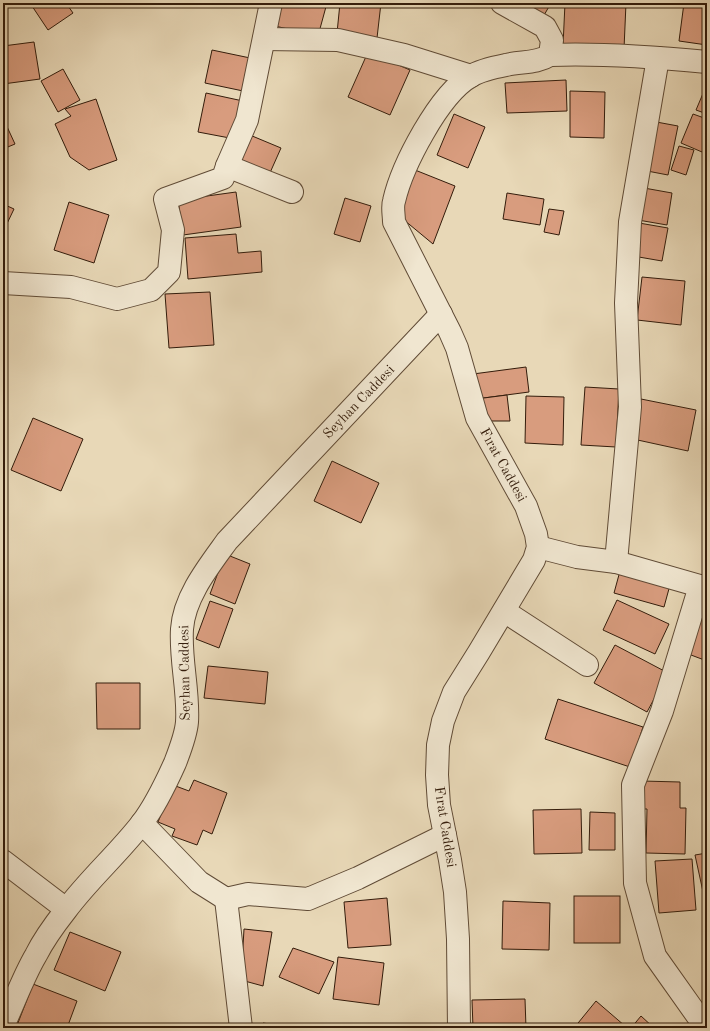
<svg xmlns="http://www.w3.org/2000/svg" width="710" height="1031" font-family="'Old Standard TT',serif">
<style>
.building{fill:#d89c7e;stroke:#331c0b}
.lines{fill:none;stroke-linecap:round;stroke-linejoin:round}
.minor-casing{stroke:#604b36;stroke-width:24}
.minor{stroke:#f0e6d0;stroke-width:22}
.labels{text-anchor:middle;dominant-baseline:central;stroke-width:3.5;stroke-linejoin:round;paint-order:stroke}
.street-label{font-size:14px;fill:#331c0b;stroke:#f0e6d0}
</style>
<rect width="100%" height="100%" fill="#e8d8b7"/>
<filter id="stains"><feTurbulence type="fractalNoise" baseFrequency=".005" numOctaves="4"/><feColorMatrix values="0 0 0 0 .2 0 0 0 0 .09 0 0 0 0 .02 0 0 0 .5 -.17"/></filter>
<radialGradient id="worn" r=".72"><stop offset=".6" stop-color="#630" stop-opacity="0"/><stop offset="1" stop-color="#630" stop-opacity=".3"/></radialGradient>
<!-- building -->
<g class="building">
<path d="M30 3H66L73 13 48 30Z"/>
<path d="M281 3H327L318 36 275 26Z"/>
<path d="M340 3H381L377 38 337 33Z"/>
<path d="M517 3H551L543 17Z"/>
<path d="M565 3H626L624 49 563 46Z"/>
<path d="M684 3H707V45L679 41Z"/>
<path d="M34 42 40 79 3 84V46Z"/>
<path d="M212 50 255 59 248 92 205 83Z"/>
<path d="M368 52 410 70 390 115 348 97Z"/>
<path d="M63 69 80 100 58 112 41 81Z"/>
<path d="M566 80 567 111 507 113 505 83Z"/>
<path d="M707 84V114L696 110Z"/>
<path d="M570 91 605 92 604 138 570 137Z"/>
<path d="M206 93 243 101 235 139 198 132Z"/>
<path d="M96 99 117 160 89 170 70 157 55 124 71 116 65 109Z"/>
<path d="M454 114 485 127 468 168 437 155Z"/>
<path d="M693 114 707 119V141L702 152 681 143Z"/>
<path d="M3 118 15 144 3 149Z"/>
<path d="M651 121 678 126 668 175 642 170Z"/>
<path d="M245 133 281 148 269 175 234 160Z"/>
<path d="M679 146 694 150 686 175 671 170Z"/>
<path d="M415 170 455 186 433 244 398 215Z"/>
<path d="M644 188 672 193 667 225 638 220Z"/>
<path d="M236 192 241 227 183 235 178 200Z"/>
<path d="M507 193 544 199 540 225 503 219Z"/>
<path d="M345 198 371 206 360 242 334 234Z"/>
<path d="M69 202 109 215 94 263 54 250Z"/>
<path d="M3 204 14 209 3 232Z"/>
<path d="M549 209 564 211 559 235 544 232Z"/>
<path d="M639 223 668 228 662 261 633 256Z"/>
<path d="M236 234 238 253 261 251 262 272 188 279 185 238Z"/>
<path d="M642 277 685 281 681 325 637 320Z"/>
<path d="M210 292 214 345 169 348 165 294Z"/>
<path d="M526 367 529 392 476 399 473 374Z"/>
<path d="M585 387 619 389 616 447 581 445Z"/>
<path d="M507 395 510 421H488L476 399Z"/>
<path d="M526 396 564 397 563 445 525 443Z"/>
<path d="M641 399 696 410 688 451 633 439Z"/>
<path d="M33 418 83 439 61 491 11 470Z"/>
<path d="M332 461 379 483 361 523 314 501Z"/>
<path d="M225 554 250 564 235 604 210 594Z"/>
<path d="M620 571 670 585 664 607 614 593Z"/>
<path d="M617 600 669 624 655 654 603 630Z"/>
<path d="M210 601 233 609 219 648 196 639Z"/>
<path d="M703 601 707 602V661L683 652Z"/>
<path d="M615 645 668 673 647 712 594 683Z"/>
<path d="M208 666 268 672 265 704 204 698Z"/>
<path d="M96 683H140V729H97Z"/>
<path d="M558 699 643 727 630 767 545 739Z"/>
<path d="M194 780 227 793 212 834 203 830 197 845 172 836 175 829 158 822 173 785 189 791Z"/>
<path d="M642 781 680 782V808H686L685 854 646 853 647 809H641Z"/>
<path d="M581 809 582 853 534 854 533 810Z"/>
<path d="M590 812 615 813V850H589Z"/>
<path d="M707 853V901H705L695 855Z"/>
<path d="M692 859 696 910 659 913 655 861Z"/>
<rect x="574" y="896" width="46" height="47"/>
<path d="M387 898 391 945 348 948 344 902Z"/>
<path d="M503 901 550 903 549 950 502 949Z"/>
<path d="M244 929 272 932 263 986 241 980Z"/>
<path d="M70 932 121 952 105 991 54 970Z"/>
<path d="M293 948 334 962 319 994 279 977Z"/>
<path d="M338 957 384 963 379 1005 333 999Z"/>
<path d="M33 984 77 1001 67 1028H16Z"/>
<path d="M525 999 526 1028H473L472 1000Z"/>
<path d="M596 1001 625 1026 624 1028H574Z"/>
<path d="M641 1016 654 1028H631Z"/>
<path d="M263 1023 289 1027V1028H262Z"/>
</g>
<g class="lines">
<!-- minor casing -->
<g class="minor-casing">
<g id="minor">
<path d="M264 39 338 40 404 55 471 76"/>
<path d="M550 55C602 53 655 57 707 62"/>
<path d="M227 166 292 192"/>
<path d="M3 283 71 287 117 299 151 290 169 272 173 230 165 199 223 178 227 166 247 120 271 3"/>
<path d="M538 547 577 557 616 562 707 588"/>
<path d="M616 562 630 407 626 303 630 222 658 58"/>
<path d="M700 586 662 711 633 785 635 883 655 956 706 1028"/>
<path d="M504 611 587 665"/>
<path d="M142 823 199 882 226 899 248 894 308 899 358 878 445 835"/>
<path d="M3 861 66 909"/>
<path d="M226 899 241 1028"/>
<path d="M3 1026C14 1003 23 977 36 955 44 939 55 924 66 910 89 879 118 854 142 823 155 806 166 783 175 763 180 750 186 735 187 722 189 691 180 660 182 629 184 597 209 566 227 541L441 314"/>
<path d="M459 1028 458 939 455 892 450 860 439 805 437 775 438 745 443 721 454 692 479 652 534 560 538 547 536 534 526 506 477 418 457 348 450 332 394 222C394 215 392 207 394 201 402 166 439 94 471 76 479 71 496 67 506 65 521 61 536 64 550 55L552 40 545 27 502 3"/>
</g>
</g>
<!-- minor -->
<use href="#minor" class="minor"/>
</g>
<g class="labels">
<!-- street labels -->
<g class="street-label">
<text transform="translate(359 402) rotate(-46)">Seyhan Caddesi</text>
<text transform="translate(503 465) rotate(61)">Fırat Caddesi</text>
<text transform="translate(185 673) rotate(-91)">Seyhan Caddesi</text>
<text transform="translate(445 827) rotate(81)">Fırat Caddesi</text>
</g>
</g>
<!-- margin -->
<rect width="710" height="1031" fill="none" stroke="#e8d8b7" stroke-width="16"/>
<rect x="4" y="4" width="702" height="1023" fill="none" stroke="#331c0b" stroke-width="2"/>
<rect x="8" y="8" width="694" height="1015" fill="none" stroke="#331c0b"/>
<rect width="100%" height="100%" filter="url(#stains)"/>
<rect width="100%" height="100%" fill="url(#worn)"/>
</svg>
